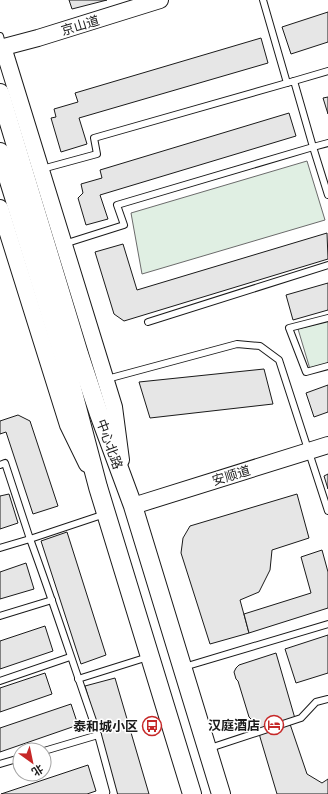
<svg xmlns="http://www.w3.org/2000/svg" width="328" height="794" font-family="'Open Sans','Noto Sans SC',sans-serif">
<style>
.green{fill:#e0efe3;stroke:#6a6a6a}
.building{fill:#e6e6e6;stroke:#1a1a1a}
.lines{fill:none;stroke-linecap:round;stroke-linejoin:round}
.service-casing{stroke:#1a1a1a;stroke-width:8}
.tertiary-casing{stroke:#1a1a1a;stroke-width:18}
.secondary-casing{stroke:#1a1a1a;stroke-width:20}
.service{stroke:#fff;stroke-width:6}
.tertiary{stroke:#fff;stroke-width:16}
.secondary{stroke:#fff;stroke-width:18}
.labels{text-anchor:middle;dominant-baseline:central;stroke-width:3;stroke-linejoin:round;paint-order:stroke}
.street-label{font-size:13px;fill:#1a1a1a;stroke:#fff}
.poi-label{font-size:13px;font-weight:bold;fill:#1a1a1a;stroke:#fff;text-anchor:end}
</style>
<rect width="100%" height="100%" fill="#fff"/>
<!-- green -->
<g class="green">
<path d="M307 161 325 220 142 274 131 213Z"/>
<path d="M328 321V363L310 369 298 329Z"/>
</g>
<!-- building -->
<g class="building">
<path d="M69 0H107L72 9Z"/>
<path d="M328 12V42L291 54 282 27Z"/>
<path d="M261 38 268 63 79 118 87 144 61 152 51 118 56 117 54 109 78 102 75 93Z"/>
<path d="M328 97V114L323 98Z"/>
<path d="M289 113 296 136 100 195 108 219 86 225 78 198 83 193 81 184 102 178 100 170Z"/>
<path d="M327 233 328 259 124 321 114 314 95 252 123 244 137 290Z"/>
<path d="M328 283V310L293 320 286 295Z"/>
<path d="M264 369 273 404 150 418 139 382Z"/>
<path d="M328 385V412L314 417 306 393Z"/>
<path d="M18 415 30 421 58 506 33 514 6 432 0 434V421Z"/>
<path d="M328 474V489L324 476Z"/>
<path d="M9 494 18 523 0 529V496Z"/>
<path d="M297 494 309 538 272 550 270 570 259 592 240 600 249 633 210 644 181 553 183 538 190 526Z"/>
<path d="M67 532 106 655 81 664 41 541Z"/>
<path d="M322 550 328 572V608L249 633 244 614 311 593 301 557Z"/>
<path d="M26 563 34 589 0 599V572Z"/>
<path d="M45 626 53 651 0 669V641Z"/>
<path d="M328 635V673L296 683 285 649Z"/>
<path d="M276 653 296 722 290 724 307 774 322 783 328 779V794H277L260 737 259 730 255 723 249 717 238 681 236 679 234 672 236 668 239 665Z"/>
<path d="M45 673 52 694 0 712V688Z"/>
<path d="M115 678 149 794H117L85 686Z"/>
<path d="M71 704 78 725 0 752V728Z"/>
<path d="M88 765 96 791 87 794H1Z"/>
</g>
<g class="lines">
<!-- service casing -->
<g class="service-casing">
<g id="service">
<path d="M263 0 287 83"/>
<path d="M0 36 3 47"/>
<path d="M294 81 328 71"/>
<path d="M328 143 313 147 328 195"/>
<path d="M42 169 97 154 94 138 294 81 313 147 117 205 124 225 64 244"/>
<path d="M328 318 289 328 306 372 328 366"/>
<path d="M148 322 328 265"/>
<path d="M107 379 237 344 260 346 279 360 328 511"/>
<path d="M0 465 5 463 30 539 105 514"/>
<path d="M0 548 30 539C54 604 75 670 98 735L44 751"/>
<path d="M0 616 52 600"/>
<path d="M184 667 328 624"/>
<path d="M78 679 148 657"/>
<path d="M0 681 70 657"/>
<path d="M98 735 114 794H113"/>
<path d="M210 748 301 718 316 702 328 699"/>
<path d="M0 764 20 758"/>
</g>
</g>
<!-- tertiary casing -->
<g class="tertiary-casing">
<g id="tertiary">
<path d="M3 47 114 407 121 460"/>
<path d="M0 48 38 38 160 0"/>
<path d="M0 208 68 425 87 464"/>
<path d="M133 506 328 445"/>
</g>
</g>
<!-- secondary casing -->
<g class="secondary-casing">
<g id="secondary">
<path d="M0 93 79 354 99 414 133 506 221 794"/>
<path d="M0 152 64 358 98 487 192 794"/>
</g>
</g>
<!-- service -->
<use href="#service" class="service"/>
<!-- tertiary -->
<use href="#tertiary" class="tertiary"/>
<!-- secondary -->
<use href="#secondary" class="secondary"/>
</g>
<!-- icons -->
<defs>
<g id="hotel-ring" transform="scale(1)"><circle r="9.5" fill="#fff" stroke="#c62828" stroke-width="1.5"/><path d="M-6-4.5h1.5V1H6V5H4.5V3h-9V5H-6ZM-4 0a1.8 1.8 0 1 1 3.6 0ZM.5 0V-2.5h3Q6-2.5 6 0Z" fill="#c62828"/></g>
<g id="bus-ring" transform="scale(1)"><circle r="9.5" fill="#fff" stroke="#c62828" stroke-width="1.5"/><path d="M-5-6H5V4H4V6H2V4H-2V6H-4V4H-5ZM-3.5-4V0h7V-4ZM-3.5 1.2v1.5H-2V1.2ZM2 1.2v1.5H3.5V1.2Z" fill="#c62828"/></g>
</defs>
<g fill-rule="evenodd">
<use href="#hotel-ring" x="274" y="725"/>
<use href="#bus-ring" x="152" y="726"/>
</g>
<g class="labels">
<!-- street labels -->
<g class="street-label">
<text transform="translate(80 25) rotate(-17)">京山道</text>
<text transform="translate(110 444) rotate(70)">中心北路</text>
<text transform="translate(231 475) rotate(-17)">安顺道</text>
</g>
<!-- poi labels -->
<g class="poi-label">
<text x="260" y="725">汉庭酒店</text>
<text x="138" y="726">泰和城小区</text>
</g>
</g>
<!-- north arrow -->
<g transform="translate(32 762) rotate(147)"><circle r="19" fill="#ffffff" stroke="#a3a3a3"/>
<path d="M0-3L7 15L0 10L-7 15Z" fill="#c62828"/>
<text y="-6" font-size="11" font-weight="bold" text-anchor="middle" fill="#1a1a1a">北</text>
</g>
</svg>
